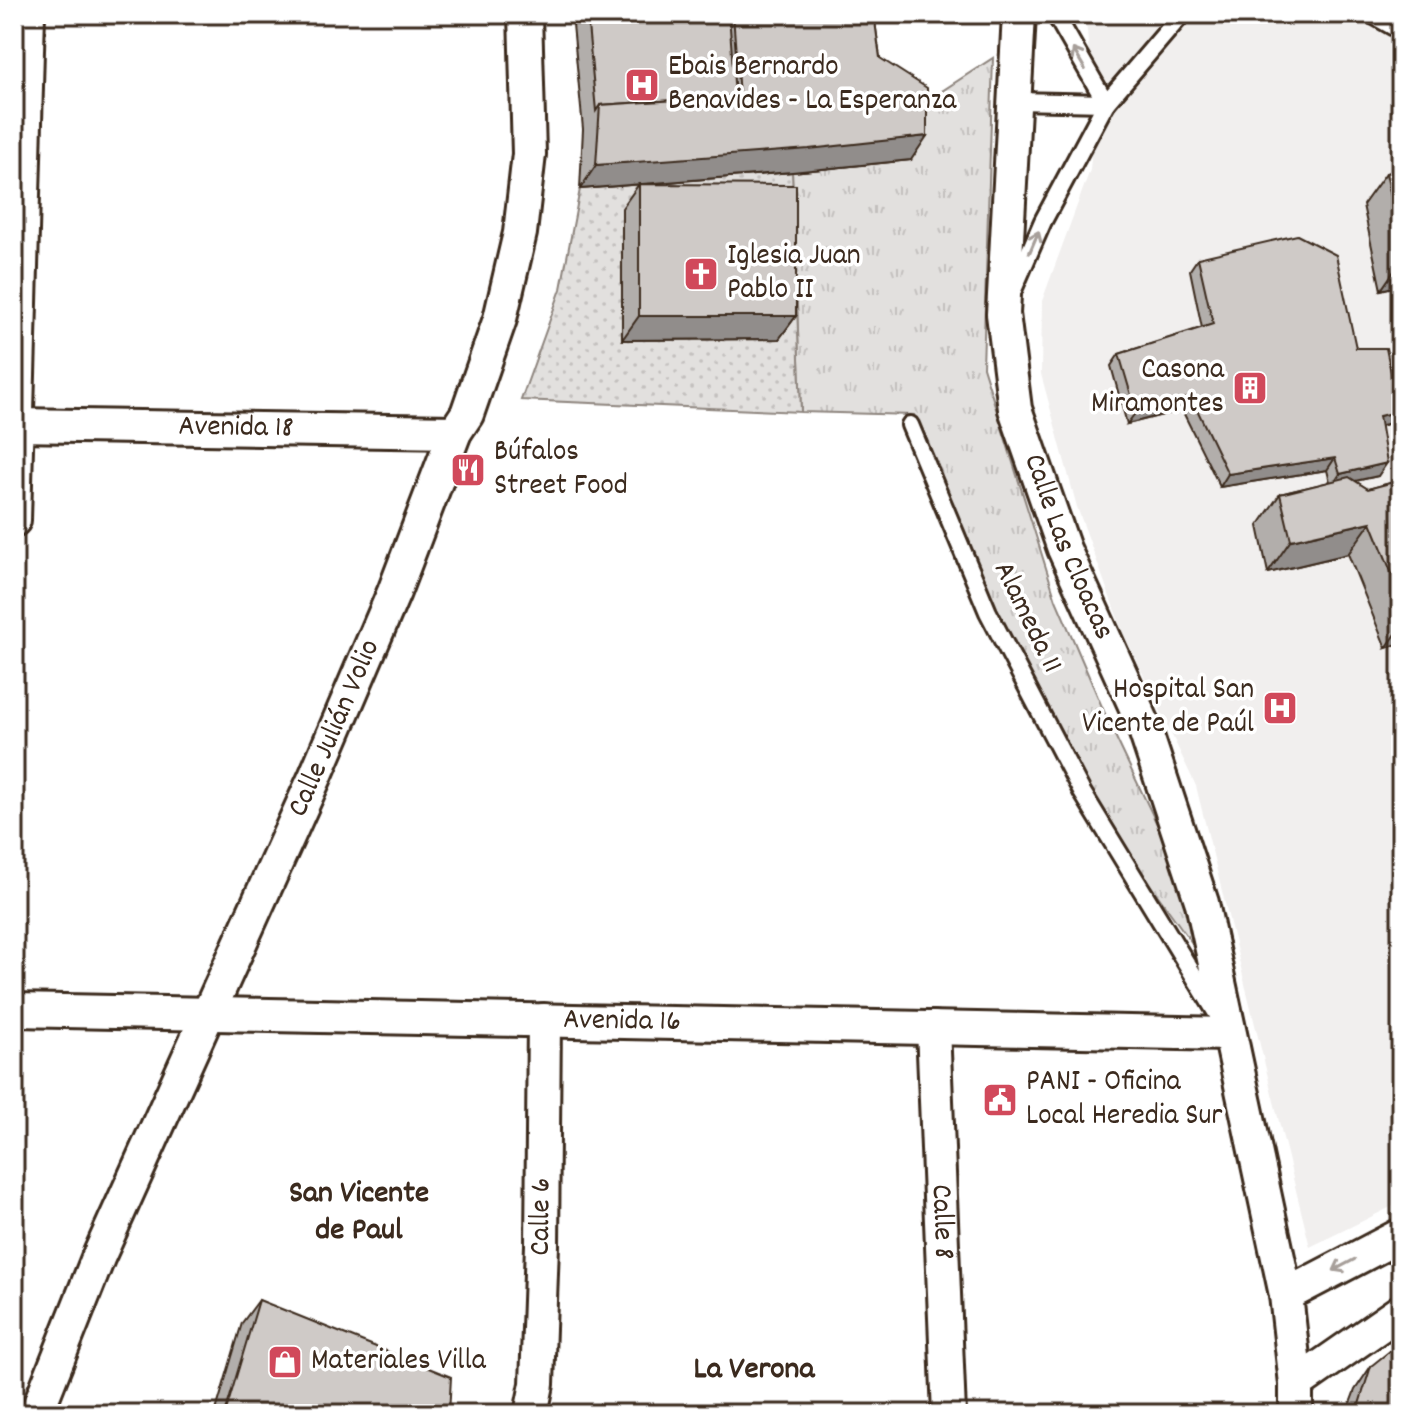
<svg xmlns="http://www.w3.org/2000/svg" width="1415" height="1428" font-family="Dekko,sans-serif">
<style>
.built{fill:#f1efee}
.park{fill:url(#park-tufts);stroke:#8e857e;stroke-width:2}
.garden{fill:url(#garden-dots);stroke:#8e857e;stroke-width:2}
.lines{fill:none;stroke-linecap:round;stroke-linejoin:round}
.service-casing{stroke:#3b2a1e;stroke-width:22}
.minor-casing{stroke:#3b2a1e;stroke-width:38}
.service{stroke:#fff;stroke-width:16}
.minor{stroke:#fff;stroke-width:32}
.wall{fill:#b2aeab;stroke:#3b2a1e;stroke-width:2}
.shaded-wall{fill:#918d8b;stroke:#3b2a1e;stroke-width:2}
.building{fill:#cfcac7;stroke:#3b2a1e;stroke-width:2}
.oneway{stroke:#a79f9a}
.labels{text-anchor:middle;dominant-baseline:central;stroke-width:7;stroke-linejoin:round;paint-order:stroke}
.poi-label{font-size:30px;fill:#3b2a1e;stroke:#fff;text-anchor:start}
.street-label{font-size:30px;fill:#3b2a1e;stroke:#fff}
.neighbourhood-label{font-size:32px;font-weight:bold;fill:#3b2a1e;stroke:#fff}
</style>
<defs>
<pattern id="park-tufts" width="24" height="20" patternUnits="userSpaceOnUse" patternTransform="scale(2)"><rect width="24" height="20" fill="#e2e0de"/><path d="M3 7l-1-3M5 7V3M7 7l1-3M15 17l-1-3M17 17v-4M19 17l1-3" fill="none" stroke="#c3c0be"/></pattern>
<pattern id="garden-dots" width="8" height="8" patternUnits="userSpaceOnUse" patternTransform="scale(2)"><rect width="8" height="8" fill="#e2e0de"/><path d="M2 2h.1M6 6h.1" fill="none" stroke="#c3c0be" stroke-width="1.8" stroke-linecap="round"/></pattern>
</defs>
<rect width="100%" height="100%" fill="#fff"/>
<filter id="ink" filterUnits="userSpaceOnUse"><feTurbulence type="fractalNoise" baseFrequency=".0125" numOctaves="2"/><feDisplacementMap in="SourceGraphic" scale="16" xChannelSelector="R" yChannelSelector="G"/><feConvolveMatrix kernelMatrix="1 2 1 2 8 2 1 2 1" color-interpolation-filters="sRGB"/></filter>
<g filter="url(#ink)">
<!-- built -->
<path class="built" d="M1082 14H1401V1202L1310 1247 1196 786 1122 630 1077 507 1041 374 1042 301 1090 170 1094 122 1087 30Z"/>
<!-- park -->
<path class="park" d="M993 58 983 367 1056 600 1109 723 1165 841 1202 957 1146 879 1087 783 991 601 914 415 801 412 792 172 910 160 911 111Z"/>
<!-- garden -->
<path class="garden" d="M792 172 801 412 521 400 561 289 580 189Z"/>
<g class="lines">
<!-- service casing -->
<g class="service-casing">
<g id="service">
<path d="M1055 14 1106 103"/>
<path d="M1371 14 1401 31"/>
<path d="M1016 101 1106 103"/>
<path d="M1013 290 1043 221 1106 103 1182 14"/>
<path d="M910 425 988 612 1082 792 1216 1012"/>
</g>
</g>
<!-- minor casing -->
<g class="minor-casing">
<g id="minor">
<path id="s1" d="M1019 14 1003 314 1015 409 1064 549 1142 721 1202 903 1286 1295 1296 1384V1414"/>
<path id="s2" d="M16 425 455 432"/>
<path d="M14 520 28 14"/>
<path id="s3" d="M14 1010 1229 1034"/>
<path id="s4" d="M933 1028 949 1414"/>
<path d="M1286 1295 1401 1235"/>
<path d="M1296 1384 1401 1311"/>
<path id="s5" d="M36 1414 98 1258 315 777 394 592 455 432 467 414 500 319 520 233 529 154 525 14"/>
<path id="s6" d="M531 1414 537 1384 542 1245 544 1020"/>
</g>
</g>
<!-- service -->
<use href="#service" class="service"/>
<!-- minor -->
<use href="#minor" class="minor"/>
</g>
<!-- wall -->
<g class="wall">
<path d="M572 14H874L880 58 911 160 792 172 580 189 583 129Z"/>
<path d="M1401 170V285L1381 290 1363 205 1386 173Z"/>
<path d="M639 184 796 316 779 339 622 340V208Z"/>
<path d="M1198 258 1356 348 1391 423 1380 426 1378 476 1355 481 1368 489 1401 480V643L1386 648 1348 554 1268 573 1258 526 1280 494 1330 482 1327 470 1220 487 1182 410 1127 424 1111 366 1119 354 1202 328 1190 270Z"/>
<path d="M259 1300 449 1414H215L242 1323Z"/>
<path d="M1371 1366 1401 1414H1346L1355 1390Z"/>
</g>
<!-- shaded-wall -->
<g class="shaded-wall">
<path d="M927 136 911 160 792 172 580 189 596 165Z"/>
<path d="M1401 261V285L1381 290Z"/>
<path d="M639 316H796L779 339 622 340Z"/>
<path d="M1191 397 1182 410 1127 424 1136 412Z"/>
<path d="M1399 411 1391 423 1370 428 1379 416Z"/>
<path d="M1335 458 1327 470 1220 487 1228 474Z"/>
<path d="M1387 463 1378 476 1332 486 1340 474Z"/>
<path d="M1371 522 1348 554 1268 573 1291 540Z"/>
<path d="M1401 627V643L1386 648Z"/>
</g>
<!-- building -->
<g class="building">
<path d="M587 14H729L735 96 600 105 596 111Z"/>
<path d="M733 14H874L880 58 927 88V136L809 149 596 165 600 105 739 96Z"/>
<path d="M1401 170V244L1386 173Z"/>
<path d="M639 184 796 185V316H639Z"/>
<path d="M1297 235 1336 255 1356 348H1386L1399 411 1379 416 1387 463 1340 474 1335 458 1228 474 1191 397 1136 412 1119 354 1213 324 1198 258Z"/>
<path d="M1349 477 1368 489 1401 480V596L1371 522 1291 540 1280 494Z"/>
<path d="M259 1300 451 1377 449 1414H225Z"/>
<path d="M1401 1342V1414H1356L1371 1366Z"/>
</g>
<!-- one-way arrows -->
<defs><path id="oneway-shaft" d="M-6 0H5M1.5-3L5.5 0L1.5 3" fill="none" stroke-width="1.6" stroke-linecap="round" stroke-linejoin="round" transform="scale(2)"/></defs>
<g class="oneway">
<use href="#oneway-shaft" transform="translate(1079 59) rotate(-121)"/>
<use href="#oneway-shaft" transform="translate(1034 242) rotate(-67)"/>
<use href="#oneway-shaft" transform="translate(1344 1265) rotate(152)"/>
</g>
</g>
<!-- icons -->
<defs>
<g id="hospital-square" transform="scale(1.8)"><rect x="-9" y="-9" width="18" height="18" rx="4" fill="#d1495b" stroke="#fff"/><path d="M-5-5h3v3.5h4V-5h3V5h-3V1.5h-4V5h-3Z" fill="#fff"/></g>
<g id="church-square" transform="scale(1.8)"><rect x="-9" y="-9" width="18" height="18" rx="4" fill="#d1495b" stroke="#fff"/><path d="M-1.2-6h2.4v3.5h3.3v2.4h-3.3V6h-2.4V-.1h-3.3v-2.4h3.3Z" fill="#fff"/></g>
<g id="building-square" transform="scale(1.8)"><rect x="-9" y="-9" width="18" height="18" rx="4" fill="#d1495b" stroke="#fff"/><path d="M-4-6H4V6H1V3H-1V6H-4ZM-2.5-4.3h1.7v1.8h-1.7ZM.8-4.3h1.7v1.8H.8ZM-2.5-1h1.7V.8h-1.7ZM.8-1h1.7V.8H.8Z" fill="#fff"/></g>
<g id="restaurant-square" transform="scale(1.8)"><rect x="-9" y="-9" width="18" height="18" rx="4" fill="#d1495b" stroke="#fff"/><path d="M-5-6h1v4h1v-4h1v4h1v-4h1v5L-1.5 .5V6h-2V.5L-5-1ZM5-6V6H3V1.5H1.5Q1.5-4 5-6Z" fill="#fff"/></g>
<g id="civic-square" transform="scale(1.8)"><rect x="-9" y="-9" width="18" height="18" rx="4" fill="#d1495b" stroke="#fff"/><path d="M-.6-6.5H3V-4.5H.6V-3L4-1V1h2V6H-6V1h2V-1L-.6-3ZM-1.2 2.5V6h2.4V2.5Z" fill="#fff"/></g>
<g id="shop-square" transform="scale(1.8)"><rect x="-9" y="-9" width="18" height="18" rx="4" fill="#d1495b" stroke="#fff"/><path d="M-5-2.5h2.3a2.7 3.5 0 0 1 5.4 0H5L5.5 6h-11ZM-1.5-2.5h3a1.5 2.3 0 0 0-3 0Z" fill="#fff"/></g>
</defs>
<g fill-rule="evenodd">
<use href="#hospital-square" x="642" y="85"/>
<use href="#church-square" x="701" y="274"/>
<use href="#building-square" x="1250" y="388"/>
<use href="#restaurant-square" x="468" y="470"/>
<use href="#hospital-square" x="1280" y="708"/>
<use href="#civic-square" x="1000" y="1100"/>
<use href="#shop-square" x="285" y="1362"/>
</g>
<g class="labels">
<!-- poi labels -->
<g class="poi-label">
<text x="668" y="68">Ebais Bernardo<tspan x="668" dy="34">Benavides - La Esperanza</tspan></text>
<text x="727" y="257">Iglesia Juan<tspan x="727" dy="34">Pablo II</tspan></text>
<text x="1224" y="371" text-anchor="end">Casona<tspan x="1224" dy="34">Miramontes</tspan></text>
<text x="494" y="453">Búfalos<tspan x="494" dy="34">Street Food</tspan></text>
<text x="1254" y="691" text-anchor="end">Hospital San<tspan x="1254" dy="34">Vicente de Paúl</tspan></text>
<text x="1026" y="1083">PANI - Oficina<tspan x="1026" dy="34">Local Heredia Sur</tspan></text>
<text x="311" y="1362">Materiales Villa</text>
</g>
<!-- street labels -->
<g class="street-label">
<text stroke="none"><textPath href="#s2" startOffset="220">Avenida 18</textPath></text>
<text stroke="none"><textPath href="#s1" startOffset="544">Calle Las Cloacas</textPath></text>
<text transform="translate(1026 618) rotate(64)">Alameda 11</text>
<text stroke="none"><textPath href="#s5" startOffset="748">Calle Julián Volio</textPath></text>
<text stroke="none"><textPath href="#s3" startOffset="608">Avenida 16</textPath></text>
<text stroke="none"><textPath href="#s6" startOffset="198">Calle 6</textPath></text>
<text stroke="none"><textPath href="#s4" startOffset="194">Calle 8</textPath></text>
</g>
<!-- neighbourhood labels -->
<g class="neighbourhood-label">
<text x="359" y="1195">San Vicente<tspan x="359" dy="37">de Paul</tspan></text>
<text x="754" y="1371">La Verona</text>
</g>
</g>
<!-- margin -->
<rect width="1415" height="1428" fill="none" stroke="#fff" stroke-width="48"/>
<rect x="24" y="24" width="1367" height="1380" fill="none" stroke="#3b2a1e" stroke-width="3" filter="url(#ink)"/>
</svg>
